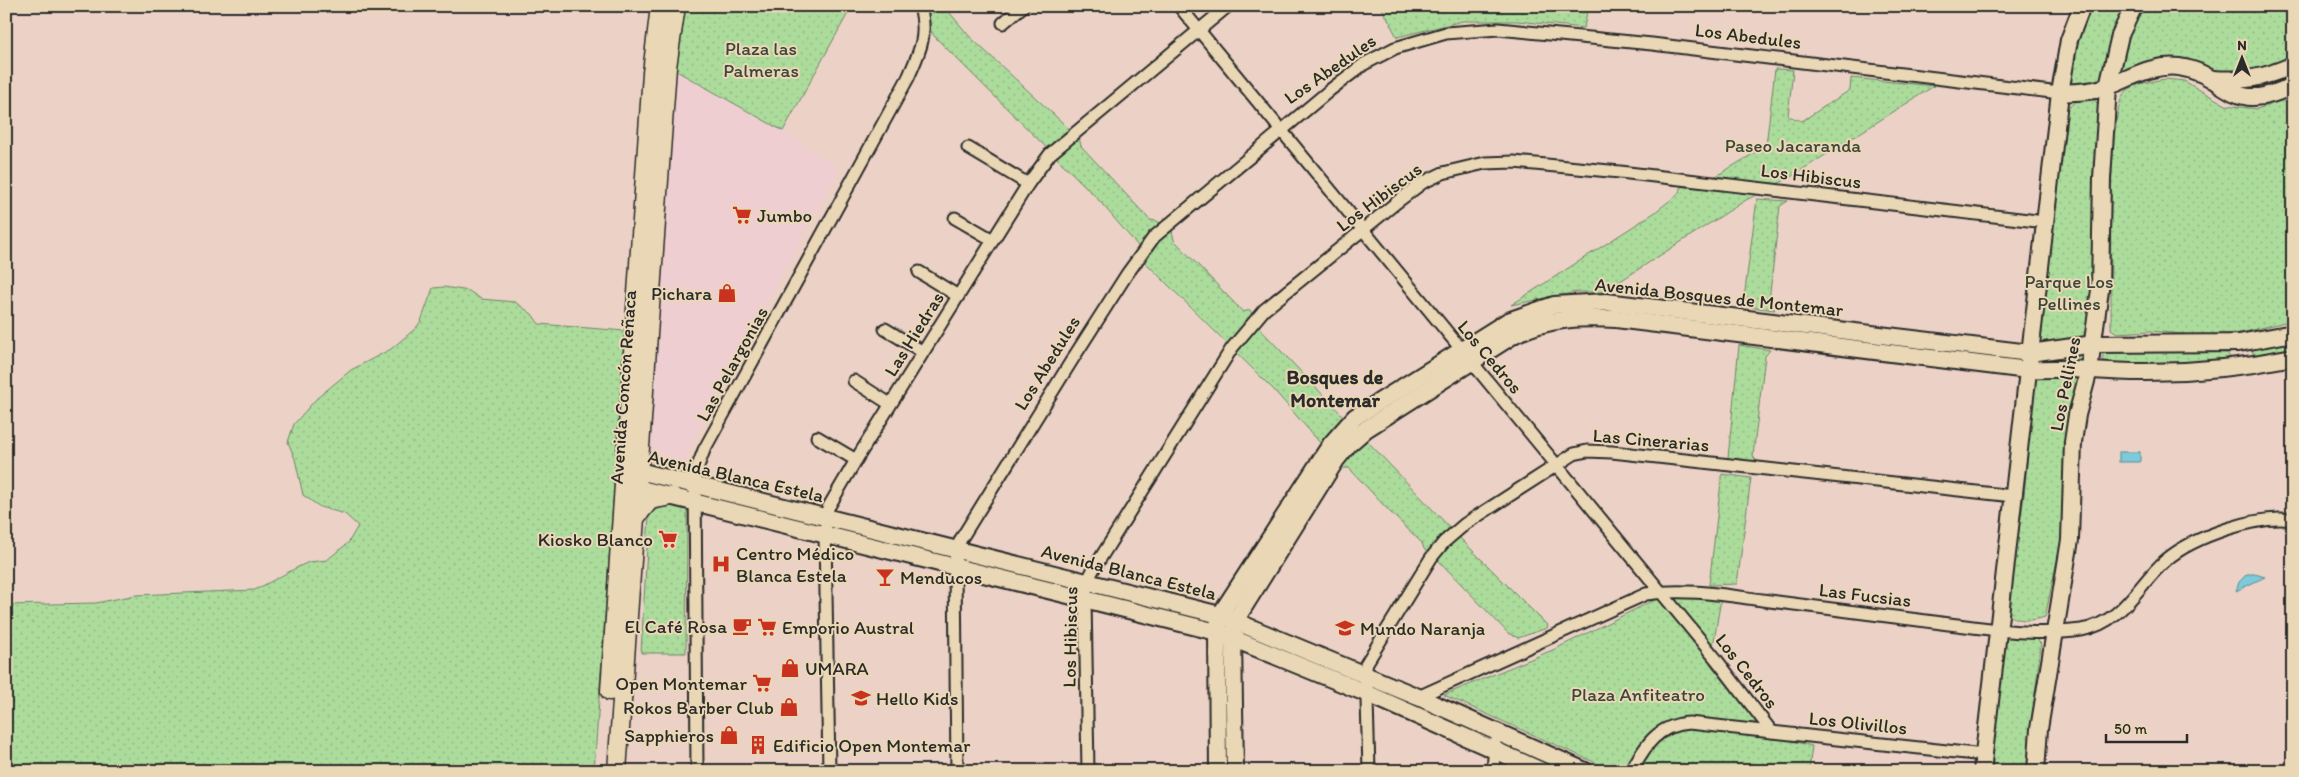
<svg xmlns="http://www.w3.org/2000/svg" width="2299" height="777" font-family="Itim,sans-serif">
<style>
.built{fill:#eeced1}
.grass{fill:url(#grass-dots);stroke:#6c8464}
.water{fill:#7ccada;stroke:#5c8a94}
.lines{fill:none;stroke-linecap:round;stroke-linejoin:round}
.street-casing{stroke:#2b2b2b;stroke-width:15}
.secondary-casing{stroke:#2b2b2b;stroke-width:20}
.primary-casing{stroke:#2b2b2b;stroke-width:21}
.street{stroke:#ead7b5;stroke-width:11}
.secondary{stroke:#ead7b5;stroke-width:16}
.primary{stroke:#ead7b5;stroke-width:18}
.labels{text-anchor:middle;dominant-baseline:central;stroke-width:4;stroke-linejoin:round;paint-order:stroke}
.street-label{font-size:19px;fill:#2b2b2b;stroke:#ead7b5}
.park-label{font-size:19px;fill:#3e463c;stroke:#ead7b5}
.poi-label{font-size:19px;fill:#2b2b2b;stroke:#ead7b5;text-anchor:start}
.neighbourhood-label{font-size:20px;font-weight:bold;fill:#2b2b2b;stroke:#ead7b5}
</style>
<defs>
<pattern id="grass-dots" width="8" height="8" patternUnits="userSpaceOnUse" patternTransform="scale(1.25)"><rect width="8" height="8" fill="#acdc9c"/><path d="M2 2h.1M6 6h.1" fill="none" stroke="#94bd87" stroke-width="1.8" stroke-linecap="round"/></pattern>
</defs>
<rect width="100%" height="100%" fill="#ecd2c6"/>
<filter id="ink" filterUnits="userSpaceOnUse"><feTurbulence type="fractalNoise" baseFrequency=".02" numOctaves="2"/><feDisplacementMap in="SourceGraphic" scale="10" xChannelSelector="R" yChannelSelector="G"/><feConvolveMatrix kernelMatrix="1 2 1 2 8 2 1 2 1" color-interpolation-filters="sRGB"/></filter>
<g filter="url(#ink)">
<!-- built -->
<path class="built" d="M673 69 783 131 840 169 714 399 680 470 647 460Z"/>
<!-- grass -->
<g class="grass">
<path d="M684 6H852L783 131 673 69Z"/>
<path d="M928 6H944L970 37 1079 138 1081 146 1150 220 1157 221 1172 231 1174 240 1243 312 1250 310 1259 328 1458 536 1548 626 1547 628 1518 638 1508 633 1438 560 1424 549 1422 543 1390 512 1349 468H1342L1274 390 1143 260 1138 246 1096 197 937 39 931 32Z"/>
<path d="M1381 6H1588L1584 28 1517 21H1463L1397 37Z"/>
<path d="M2092 6H2126L2104 73 2097 81 2075 86 2069 79 2073 68 2077 41Z"/>
<path d="M2145 6H2293V61L2243 78 2191 66 2113 81 2127 38Z"/>
<path d="M1775 69 1793 70 1788 116 1802 121 1850 90 1851 78 1934 86 1789 178 1746 200 1611 287 1612 292H1577L1511 305 1654 213 1677 195 1682 187 1718 175 1766 146Z"/>
<path d="M2166 79 2184 81 2226 105 2257 109 2283 100 2293 92V320L2241 333 2204 336 2151 331 2117 333 2111 329C2112 293 2105 109 2126 91 2137 83 2153 81 2166 79Z"/>
<path d="M2094 99 2102 110 2095 294 2066 518 2045 617C2032 621 2018 622 2007 614L2024 496 2034 381 2065 110 2075 102Z"/>
<path d="M1757 199 1788 201 1780 206 1769 301 1775 310 1743 306Z"/>
<path d="M444 287 469 291 481 299 515 302 532 314 539 324 625 331 594 771H6V605L96 603 136 595 255 590 298 567 309 562 327 560 348 543 358 526 345 514 320 507 303 495 295 459 288 442 294 424 316 399 351 370 391 349 416 328 421 321 433 288Z"/>
<path d="M2293 339V350L2254 357 2252 349Z"/>
<path d="M1739 345 1770 350 1765 356 1753 456 1757 462 1728 458Z"/>
<path d="M2153 349 2227 353 2230 357 2228 364 2103 365V351Z"/>
<path d="M1722 474 1751 478 1737 584 1709 585Z"/>
<path d="M671 504 687 510 686 653H641L649 513Z"/>
<path d="M1680 592 1721 599 1710 664 1768 735 1812 746 1809 771H1614L1444 695 1555 649 1654 600Z"/>
<path d="M2012 634H2031L2041 644 2032 718 2028 771H1992L2003 642Z"/>
</g>
<!-- water -->
<g class="water">
<rect x="2119" y="452" width="21" height="10"/>
<path d="M2247 574H2255L2265 577 2236 591 2239 582Z"/>
</g>
<g class="lines">
<!-- street casing -->
<g class="street-casing">
<g id="street">
<path d="M1179 6 1716 659 1772 732"/>
<path d="M1003 23 1023 6"/>
<path d="M968 148 1028 184"/>
<path d="M955 218 993 240"/>
<path d="M919 272 958 296"/>
<path d="M885 329 923 352"/>
<path d="M854 381 890 404"/>
<path d="M817 437 856 460"/>
<path d="M1418 697 1646 594C1685 588 1724 595 1762 600 1820 607 1877 615 1934 622 1982 628 2032 637 2081 630 2123 623 2137 585 2166 560 2193 537 2258 514 2293 520"/>
<path d="M697 771 695 474 704 450 908 78C920 51 928 36 920 6"/>
<path d="M829 771 825 534 828 508 856 460 1028 184 1050 154 1228 6"/>
<path d="M957 771 955 567 956 550 961 539 1072 360 1127 274 1154 237 1330 90 1364 64 1395 48 1446 33 1498 29 1652 44 2060 93"/>
<path d="M1088 771 1085 599 1087 582 1093 570 1232 348 1264 310 1397 202 1422 183 1443 173 1485 163 1514 162 1620 172 2045 222"/>
<path d="M1369 771 1366 664 1431 558 1444 542 1465 524 1574 454 1587 451 1612 452 2013 496"/>
<path d="M1493 771 1495 743"/>
<path d="M1631 771C1645 746 1657 725 1689 723L1984 755"/>
</g>
</g>
<!-- secondary casing -->
<g class="secondary-casing">
<g id="secondary">
<path d="M2212 79C2245 81 2262 79 2293 65"/>
<path d="M2060 93C2076 92 2095 92 2109 86 2133 77 2152 64 2179 67 2229 74 2230 118 2293 85"/>
<path d="M626 477 639 471 1220 615 1418 697 1585 771"/>
<path d="M628 481 637 488 1217 632 1366 693 1542 771"/>
<path d="M1218 771 1217 632 1220 615 1331 444 1355 417 1508 321 1554 305 1606 302 2030 353 2094 344 2239 343 2293 333"/>
<path d="M1235 771 1233 638 1235 621 1336 460 1349 444 1366 429 1515 334C1549 318 1580 317 1616 319L2028 370C2063 367 2097 371 2132 372 2186 373 2239 368 2293 357"/>
<path d="M1982 771 2060 93 2069 40 2082 6"/>
<path d="M2036 771 2039 729 2070 540 2073 442 2077 415 2089 370 2100 290 2102 178 2108 87 2120 35 2134 6"/>
</g>
</g>
<!-- primary casing -->
<g class="primary-casing">
<g id="primary">
<path d="M635 518 650 500 672 496"/>
<path d="M610 691 652 73 660 6"/>
<path d="M617 771 667 67 676 6"/>
</g>
</g>
<!-- street -->
<use href="#street" class="street"/>
<!-- secondary -->
<use href="#secondary" class="secondary"/>
<!-- primary -->
<use href="#primary" class="primary"/>
</g>
</g>
<!-- icons -->
<defs>
<g id="supermarket-bare" transform="scale(1.5)"><path d="M-6-5.5h2.5l.6 2H6L4.5 2H-2.5L-4.4-4H-6ZM-1.5 3.2a1.3 1.3 0 1 0 .1 0ZM3 3.2a1.3 1.3 0 1 0 .1 0Z" fill="#c8321e" stroke="#ead7b5" stroke-width="2.5" paint-order="stroke"/></g>
<g id="shop-bare" transform="scale(1.5)"><path d="M-5-2.5h2.3a2.7 3.5 0 0 1 5.4 0H5L5.5 6h-11ZM-1.5-2.5h3a1.5 2.3 0 0 0-3 0Z" fill="#c8321e" stroke="#ead7b5" stroke-width="2.5" paint-order="stroke"/></g>
<g id="hospital-bare" transform="scale(1.5)"><path d="M-5-5h3v3.5h4V-5h3V5h-3V1.5h-4V5h-3Z" fill="#c8321e" stroke="#ead7b5" stroke-width="2.5" paint-order="stroke"/></g>
<g id="bar-bare" transform="scale(1.5)"><path d="M-6-5H6L.8 .8V4.5H3.5V6h-7V4.5H-.8V.8Z" fill="#c8321e" stroke="#ead7b5" stroke-width="2.5" paint-order="stroke"/></g>
<g id="cafe-bare" transform="scale(1.5)"><path d="M-5.5-4.5H6V0H3Q3 3.5 0 3.5H-2.5Q-5.5 3.5-5.5 0ZM3-3.2v2h1.7v-2ZM-6 4.5H4V6H-6Z" fill="#c8321e" stroke="#ead7b5" stroke-width="2.5" paint-order="stroke"/></g>
<g id="school-bare" transform="scale(1.5)"><path d="M0-5L7-2L0 1L-7-2ZM-4 1L0 2.5L4 1V4Q0 6-4 4Z" fill="#c8321e" stroke="#ead7b5" stroke-width="2.5" paint-order="stroke"/></g>
<g id="building-bare" transform="scale(1.5)"><path d="M-4-6H4V6H1V3H-1V6H-4ZM-2.5-4.3h1.7v1.8h-1.7ZM.8-4.3h1.7v1.8H.8ZM-2.5-1h1.7V.8h-1.7ZM.8-1h1.7V.8H.8Z" fill="#c8321e" stroke="#ead7b5" stroke-width="2.5" paint-order="stroke"/></g>
</defs>
<g fill-rule="evenodd">
<use href="#supermarket-bare" x="742" y="215"/>
<use href="#shop-bare" x="727" y="293"/>
<use href="#supermarket-bare" x="668" y="539"/>
<use href="#hospital-bare" x="721" y="564"/>
<use href="#bar-bare" x="885" y="577"/>
<use href="#cafe-bare" x="742" y="626"/>
<use href="#supermarket-bare" x="767" y="627"/>
<use href="#school-bare" x="1345" y="628"/>
<use href="#shop-bare" x="790" y="668"/>
<use href="#supermarket-bare" x="762" y="683"/>
<use href="#school-bare" x="861" y="698"/>
<use href="#shop-bare" x="789" y="707"/>
<use href="#shop-bare" x="729" y="735"/>
<use href="#building-bare" x="758" y="745"/>
</g>
<g class="labels">
<!-- street labels -->
<g class="street-label">
<text transform="translate(1748 36) rotate(7)">Los Abedules</text>
<text transform="translate(1330 69) rotate(-35)">Los Abedules</text>
<text transform="translate(1811 176) rotate(7)">Los Hibiscus</text>
<text transform="translate(1379 197) rotate(-37)">Los Hibiscus</text>
<text transform="translate(1719 297) rotate(6)">Avenida Bosques de Montemar</text>
<text transform="translate(914 334) rotate(-58)">Las Hiedras</text>
<text transform="translate(1490 357) rotate(50)">Los Cedros</text>
<text transform="translate(1047 363) rotate(-58)">Los Abedules</text>
<text transform="translate(732 364) rotate(-61)">Las Pelargonias</text>
<text transform="translate(2065 384) rotate(-79)">Los Pellines</text>
<text transform="translate(623 387) rotate(-86)">Avenida Concón Reñaca</text>
<text transform="translate(1651 440) rotate(5)">Las Cinerarias</text>
<text transform="translate(736 476) rotate(13)">Avenida Blanca Estela</text>
<text transform="translate(1129 572) rotate(14)">Avenida Blanca Estela</text>
<text transform="translate(1865 595) rotate(7)">Las Fucsias</text>
<text transform="translate(1070 637) rotate(-89)">Los Hibiscus</text>
<text transform="translate(1747 671) rotate(52)">Los Cedros</text>
<text transform="translate(1858 723) rotate(6)">Los Olivillos</text>
</g>
<!-- park labels -->
<g class="park-label">
<text x="761" y="48">Plaza las<tspan x="761" dy="22">Palmeras</tspan></text>
<text x="1793" y="145">Paseo Jacaranda</text>
<text x="2069" y="281">Parque Los<tspan x="2069" dy="22">Pellines</tspan></text>
<text x="1638" y="694">Plaza Anfiteatro</text>
</g>
<!-- poi labels -->
<g class="poi-label">
<text x="757" y="215">Jumbo</text>
<text x="712" y="293" text-anchor="end">Pichara</text>
<text x="653" y="539" text-anchor="end">Kiosko Blanco</text>
<text x="736" y="553">Centro Médico<tspan x="736" dy="22">Blanca Estela</tspan></text>
<text x="900" y="577">Menducos</text>
<text x="727" y="626" text-anchor="end">El Café Rosa</text>
<text x="782" y="627">Emporio Austral</text>
<text x="1360" y="628">Mundo Naranja</text>
<text x="805" y="668">UMARA</text>
<text x="747" y="683" text-anchor="end">Open Montemar</text>
<text x="876" y="698">Hello Kids</text>
<text x="774" y="707" text-anchor="end">Rokos Barber Club</text>
<text x="714" y="735" text-anchor="end">Sapphieros</text>
<text x="773" y="745">Edificio Open Montemar</text>
</g>
<!-- neighbourhood labels -->
<g class="neighbourhood-label">
<text x="1335" y="377">Bosques de<tspan x="1335" dy="23">Montemar</tspan></text>
</g>
</g>
<!-- margin -->
<rect width="2299" height="777" fill="none" stroke="#ead7b5" stroke-width="25"/>
<rect x="12" y="12" width="2274" height="752" fill="none" stroke="#2b2b2b" stroke-width="2" filter="url(#ink)"/>
<!-- north arrow -->
<g transform="translate(2242 58)" stroke="#ead7b5" stroke-width="4" paint-order="stroke">
<path d="M0-4L9 19L0 12L-9 19Z" fill="#2b2b2b"/>
<text y="-8" font-size="14" font-weight="bold" text-anchor="middle" fill="#2b2b2b">N</text>
</g>
<!-- scale -->
<path d="M2106 734v8h81v-8" fill="none" stroke="#2b2b2b" stroke-width="2.5"/>
<text x="2114" y="734" font-size="15" fill="#2b2b2b" stroke="#ead7b5" stroke-width="4" paint-order="stroke">50 m</text>
</svg>
